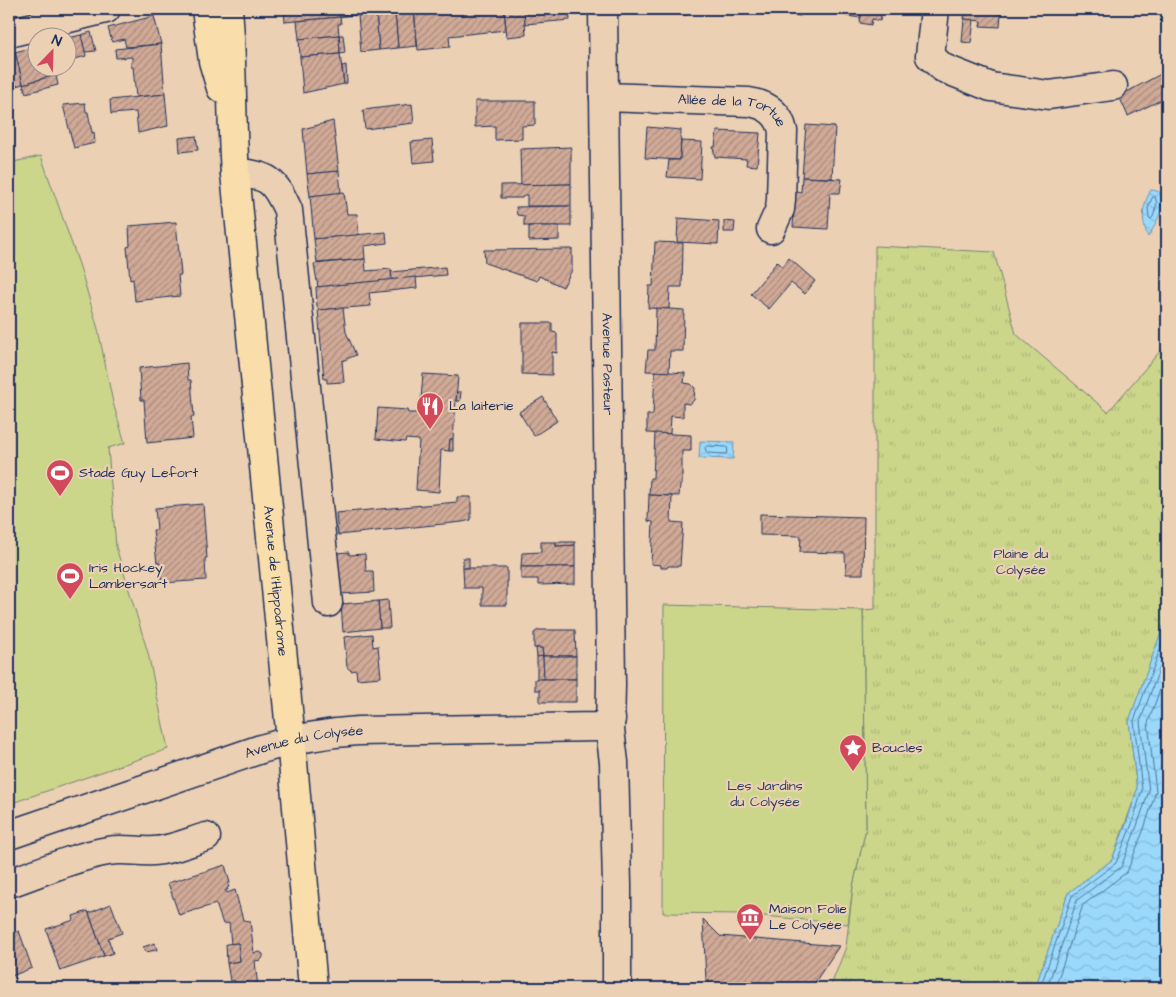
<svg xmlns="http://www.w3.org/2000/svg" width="1176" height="997" font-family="'Architects Daughter',sans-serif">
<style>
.park{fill:url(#park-tufts);stroke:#738274}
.garden{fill:#cbd68a;stroke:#738274}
.water{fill:url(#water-waves);stroke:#6795bc}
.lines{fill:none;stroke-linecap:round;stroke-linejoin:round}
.shore{stroke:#4e739d;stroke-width:1}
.building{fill:url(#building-hatch);stroke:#1b2f5e}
.minor-casing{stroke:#1b2f5e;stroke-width:31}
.major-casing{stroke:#1b2f5e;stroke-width:31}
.minor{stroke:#ecd0b3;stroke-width:28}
.major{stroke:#f9deab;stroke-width:28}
.labels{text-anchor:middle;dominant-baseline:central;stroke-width:4.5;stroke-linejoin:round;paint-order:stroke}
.street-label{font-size:14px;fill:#1b2f5e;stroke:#ecd0b3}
.poi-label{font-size:14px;fill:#1b2f5e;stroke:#ecd0b3;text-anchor:start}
.park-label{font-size:14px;fill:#2d4062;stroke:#ecd0b3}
</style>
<defs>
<pattern id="park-tufts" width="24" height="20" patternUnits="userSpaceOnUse" patternTransform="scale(1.25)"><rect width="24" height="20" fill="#cbd68a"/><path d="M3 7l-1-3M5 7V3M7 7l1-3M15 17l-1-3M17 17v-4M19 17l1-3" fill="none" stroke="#aeb87a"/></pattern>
<pattern id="water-waves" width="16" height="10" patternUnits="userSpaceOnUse" patternTransform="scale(1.25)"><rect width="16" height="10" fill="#9ad9fb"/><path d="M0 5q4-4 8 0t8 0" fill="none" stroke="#84bbda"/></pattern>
<pattern id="building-hatch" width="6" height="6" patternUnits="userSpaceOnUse" patternTransform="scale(1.25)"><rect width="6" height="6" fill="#d1aa97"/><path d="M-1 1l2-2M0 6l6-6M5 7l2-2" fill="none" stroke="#a98b7e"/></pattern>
</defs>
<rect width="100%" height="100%" fill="#ecd0b3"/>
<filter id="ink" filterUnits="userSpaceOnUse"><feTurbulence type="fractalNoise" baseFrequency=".02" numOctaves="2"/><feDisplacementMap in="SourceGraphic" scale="10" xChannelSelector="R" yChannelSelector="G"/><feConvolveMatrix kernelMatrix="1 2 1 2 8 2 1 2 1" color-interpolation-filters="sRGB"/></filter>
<g filter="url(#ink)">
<!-- park -->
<path class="park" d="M875 246 994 252 1016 334 1108 412 1167 343V616L1129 721 1137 791 1112 860 1068 893 1035 988H830L846 947 853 886 866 828 863 610 875 609Z"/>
<!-- garden -->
<g class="garden">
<path d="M41 156 80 267 98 329 113 403 125 443 108 448 116 547 148 653 168 749 9 804V163Z"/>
<path d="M664 605 863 610 866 828 853 886 848 924 743 914 663 913Z"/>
</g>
<!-- water -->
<g class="water">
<path d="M1151 190C1152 190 1158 191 1159 192 1170 199 1153 230 1148 237 1141 220 1142 206 1151 190Z"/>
<path d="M700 441 734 442 733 459 699 458Z"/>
<path d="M1167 616V988H1035L1068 893 1112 860 1127 822 1137 790 1129 721Z"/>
</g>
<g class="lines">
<!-- shore -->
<g class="shore">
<path d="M1155 197 1157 203 1153 217 1151 219 1149 217 1148 208 1152 198Z"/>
<path d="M707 446 727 447 728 452 726 454 707 453 705 448Z"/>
<path d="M1040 988 1072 896 1116 863 1132 824 1142 790 1134 721 1167 630"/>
<path d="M1047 988 1077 900 1121 867 1137 826 1149 791 1140 722 1167 648"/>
<path d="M1055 988 1083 905 1127 872 1144 829 1156 791 1148 723 1167 670"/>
</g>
</g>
<!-- building -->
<g class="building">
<path d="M284 9H339L340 17 285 22Z"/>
<path d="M339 9H344L345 16 340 17Z"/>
<path d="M344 9H357L358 15 345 16Z"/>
<path d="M424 9H504L506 30 449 36 450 47 418 50 414 10Z"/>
<path d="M504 9H524L526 35 507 37Z"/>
<path d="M524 9H569L570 20 525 24Z"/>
<path d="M641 9H704L703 12H688L687 15 641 12Z"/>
<path d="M779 9H801L800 16 778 12Z"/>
<path d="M821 9H841V15L821 11Z"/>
<path d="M841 9H862L860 18 841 15Z"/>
<path d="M862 9H882L880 21 872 19 871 25 860 23Z"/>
<path d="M965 9H992L991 12 1001 13 1000 27 980 26 981 21 964 19Z"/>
<path d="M414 10 417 46 398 48 395 12Z"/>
<path d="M395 12 398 48 379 50 376 13Z"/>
<path d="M376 13 379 50 361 52 358 15Z"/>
<path d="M154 16 161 44 126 47 124 39 112 42 108 28Z"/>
<path d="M340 17 341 24H338L339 35 299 39 297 21Z"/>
<path d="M964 19 974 20 971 43 962 42Z"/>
<path d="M91 32 96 51 85 52 81 35Z"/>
<path d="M81 35 86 56 68 61V38Z"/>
<path d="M339 35H343L345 53 340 54Z"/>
<path d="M339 35 340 54 300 57 299 39Z"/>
<path d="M161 44 165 94 136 97 133 67H131V62H132V57L116 58 115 49Z"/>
<path d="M38 46V68H54L56 75 23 84 15 52Z"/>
<path d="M15 52 23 84 9 88V53Z"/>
<path d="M340 54 344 84 303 93 300 57Z"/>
<path d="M346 65 347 83 344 84 342 66Z"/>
<path d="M1161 74 1167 87V97L1128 116 1119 96Z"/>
<path d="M56 75 58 85 26 93 23 84Z"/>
<path d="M165 94 168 126 138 133 136 112 111 114 110 100Z"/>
<path d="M475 101H535V125L522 126V139L495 140V126L475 127Z"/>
<path d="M85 103 86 112H88L92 133 94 132 95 143 74 148 63 105Z"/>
<path d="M412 104 414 123 365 129 363 110Z"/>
<path d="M333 121 339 171 307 174 303 129Z"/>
<path d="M806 125 835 127 832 178 802 177Z"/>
<path d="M647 127 681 130 680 160 645 158Z"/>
<path d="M717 131 760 133 757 166 746 165 747 159 715 157 713 147H715Z"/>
<path d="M196 136 198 150 180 152 179 138Z"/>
<path d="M432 140 434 161 413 163 411 142Z"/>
<path d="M681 141 702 142 700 179 667 177 669 160H680Z"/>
<path d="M571 147V184L521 185 520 149Z"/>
<path d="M339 171 341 193 310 196 307 174Z"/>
<path d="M802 177 842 179 840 193H830L828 229 793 227 795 191 801 192Z"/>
<path d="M571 184V206H527V195H524L522 198H501V185Z"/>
<path d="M344 192 347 214H357L359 235 314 239 310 196Z"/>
<path d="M571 206V226H524V216L517 215 516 207Z"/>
<path d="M678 218 719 221 718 244 677 242Z"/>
<path d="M724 221 735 222 734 232H724Z"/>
<path d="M176 222 181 275H178L180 296 135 301 133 279 130 280 127 247 130 246 129 226Z"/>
<path d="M529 226H559V240L529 241Z"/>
<path d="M386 232 387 243 364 246 365 259 317 263 314 239Z"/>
<path d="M655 242 683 243 682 287H670L669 309 648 308 649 286H653Z"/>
<path d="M572 249V270L563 287 539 276 537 281 485 263 484 250Z"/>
<path d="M789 258 815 281 805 294 791 283 769 309 751 294 777 262 782 267Z"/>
<path d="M365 259 366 271 391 269 392 280 318 287 314 264Z"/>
<path d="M445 267 446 275 392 280 391 272Z"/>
<path d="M416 277 417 288 369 293 371 306 319 310 317 307 316 287Z"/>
<path d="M343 308 346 332 356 355 342 361 344 382 327 383V379H324L318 310Z"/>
<path d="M656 308 684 310 683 351H670L669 372 646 371 648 350H655Z"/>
<path d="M522 323H552V332L557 333V353L552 352V375L522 374Z"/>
<path d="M187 363 188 380H191L194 417H191L193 438 147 443 144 400H141L139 368Z"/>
<path d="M655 371 685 373 684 383 691 384 695 388 694 400 690 404 683 403V417L671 416 670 434 647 433V415H653Z"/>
<path d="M423 374 458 376 453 439H450L449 451 441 450 439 492 416 490 419 440 406 439 405 442 376 439 378 408 407 410 408 413H420Z"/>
<path d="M457 392H461L460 401H456Z"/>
<path d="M543 397 557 421 534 436 519 412Z"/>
<path d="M655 433 691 435V451H682V485H680L679 496 649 495 650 478H653Z"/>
<path d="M450 439H453V451H449Z"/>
<path d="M649 495 672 496 671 522 683 523 680 566H668L667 568H661V565L651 564 653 522 648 521Z"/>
<path d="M457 497H471V520L462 522 338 535 336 513 457 502Z"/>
<path d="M203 504 207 558H205L206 580 162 583 160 563H157L153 530H157L155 508Z"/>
<path d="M760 514 864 517 863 574H846L845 553 800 552 801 536 760 535Z"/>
<path d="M541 542H556V546L575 545V567H521L522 553 541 552Z"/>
<path d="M556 542H575V545L556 546Z"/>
<path d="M349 552V555L365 554 366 571H373L374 592 340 594 336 553Z"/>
<rect x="463" y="558" width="6" height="10"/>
<path d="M521 567H575V584L538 585V579H521Z"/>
<path d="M463 568H507V605H482V588H464Z"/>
<path d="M388 600 390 628H380L378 601Z"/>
<path d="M378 601 380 628 343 632 341 604Z"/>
<path d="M538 630H575L576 656H543L542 648H534V633Z"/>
<path d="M372 634 373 647 378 646 381 677 357 679 356 670 351 671 347 667 344 637Z"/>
<path d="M536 648H542L543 656 537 657Z"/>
<path d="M543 656 544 679H537V657Z"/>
<path d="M543 656H576V679H544Z"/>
<path d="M535 679H576V702H540V690H535Z"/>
<path d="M225 865 230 883 228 884 229 887 227 888 228 890H225L227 893 235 890 243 920 250 921 254 953 260 952 263 954V957L261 960 255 961 258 988H235L234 980 230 981 227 963 240 961 238 943 231 944 229 923 223 924 216 904 179 915 168 883Z"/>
<path d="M111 904 122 933 108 938 113 953 104 956 89 913Z"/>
<path d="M88 911 104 956 60 971 46 929 74 920 73 916Z"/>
<path d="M703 919 720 936 839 946 811 988H708L709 980H706Z"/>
<path d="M19 931 32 968 9 977V935Z"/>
<path d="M155 943 157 950 145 952 143 947Z"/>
<path d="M238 943 240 961 227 963 226 944Z"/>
</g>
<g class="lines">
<!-- minor casing -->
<g class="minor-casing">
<g id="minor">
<path id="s1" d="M603 9 611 685 610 730 614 762 617 885V988"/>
<path d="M935 9 930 56 943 68 991 87 1049 95 1113 86"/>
<path d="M9 33 106 9"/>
<path id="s2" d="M604 97 749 102C767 105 779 113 783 131L781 199 780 209 771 229"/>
<path d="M235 173C269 175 274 180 288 210L328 603"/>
<path id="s3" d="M9 835 261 749C294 739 323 733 358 731L599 727 611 719"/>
<path d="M9 883C41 872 74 857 108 851 123 848 138 852 154 851 172 850 189 842 206 837"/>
</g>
</g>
<!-- major casing -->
<g class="major-casing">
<g id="major">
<path d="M206 9 213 61 221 88"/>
<path id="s4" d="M228 9C233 64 231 118 235 173L291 740 313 988"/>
</g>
</g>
<!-- minor -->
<use href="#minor" class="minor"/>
<!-- major -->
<use href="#major" class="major"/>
</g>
</g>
<!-- icons -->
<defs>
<g id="restaurant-pin" transform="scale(1.4375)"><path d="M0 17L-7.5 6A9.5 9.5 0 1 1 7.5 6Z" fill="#d1495b" stroke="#ecd0b3"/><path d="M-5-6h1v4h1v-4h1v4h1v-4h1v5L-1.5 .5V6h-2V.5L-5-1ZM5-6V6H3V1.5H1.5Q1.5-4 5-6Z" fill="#fff"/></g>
<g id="stadium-pin" transform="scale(1.4375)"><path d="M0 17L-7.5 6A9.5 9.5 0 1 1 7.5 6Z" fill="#d1495b" stroke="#ecd0b3"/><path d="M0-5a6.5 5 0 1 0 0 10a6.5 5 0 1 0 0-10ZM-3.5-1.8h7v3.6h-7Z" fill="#fff"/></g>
<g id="sight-pin" transform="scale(1.4375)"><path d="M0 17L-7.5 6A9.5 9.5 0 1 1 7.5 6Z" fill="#d1495b" stroke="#ecd0b3"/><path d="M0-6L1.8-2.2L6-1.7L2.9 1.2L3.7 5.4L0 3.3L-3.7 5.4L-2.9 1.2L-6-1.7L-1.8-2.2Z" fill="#fff"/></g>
<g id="museum-pin" transform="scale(1.4375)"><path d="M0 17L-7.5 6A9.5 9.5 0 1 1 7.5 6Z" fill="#d1495b" stroke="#ecd0b3"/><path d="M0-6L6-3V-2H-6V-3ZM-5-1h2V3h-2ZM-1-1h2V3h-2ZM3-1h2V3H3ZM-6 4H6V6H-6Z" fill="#fff"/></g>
</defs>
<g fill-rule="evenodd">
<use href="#restaurant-pin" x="430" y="406"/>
<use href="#stadium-pin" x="60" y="473"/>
<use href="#stadium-pin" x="70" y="576"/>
<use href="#sight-pin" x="853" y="748"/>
<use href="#museum-pin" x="750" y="917"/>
</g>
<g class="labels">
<!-- street labels -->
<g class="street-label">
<text stroke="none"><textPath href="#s2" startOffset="131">Allée de la Tortue</textPath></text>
<text stroke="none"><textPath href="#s1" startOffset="355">Avenue Pasteur</textPath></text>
<text stroke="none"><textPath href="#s4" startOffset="574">Avenue de l'Hippodrome</textPath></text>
<text stroke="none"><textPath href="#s3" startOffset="310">Avenue du Colysée</textPath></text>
</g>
<!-- poi labels -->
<g class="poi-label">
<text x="449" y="406">La laiterie</text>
<text x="79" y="473">Stade Guy Lefort</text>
<text x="89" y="568">Iris Hockey<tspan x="89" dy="16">Lambersart</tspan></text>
<text x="872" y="748">Boucles</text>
<text x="769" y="909">Maison Folie<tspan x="769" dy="16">Le Colysée</tspan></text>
</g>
<!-- park labels -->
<g class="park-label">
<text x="1021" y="554">Plaine du<tspan x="1021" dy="16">Colysée</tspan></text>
<text x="765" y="786">Les Jardins<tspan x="765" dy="16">du Colysée</tspan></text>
</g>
</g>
<!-- margin -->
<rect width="1176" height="997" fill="none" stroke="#ecd0b3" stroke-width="30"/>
<rect x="15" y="15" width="1146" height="967" fill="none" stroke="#1b2f5e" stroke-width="2" filter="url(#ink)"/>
<!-- north arrow -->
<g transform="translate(52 52) rotate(23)"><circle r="24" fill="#ecd0b3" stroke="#989091"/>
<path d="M0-4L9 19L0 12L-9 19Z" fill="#d1495b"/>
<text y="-8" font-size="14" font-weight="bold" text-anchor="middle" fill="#1b2f5e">N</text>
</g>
</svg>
